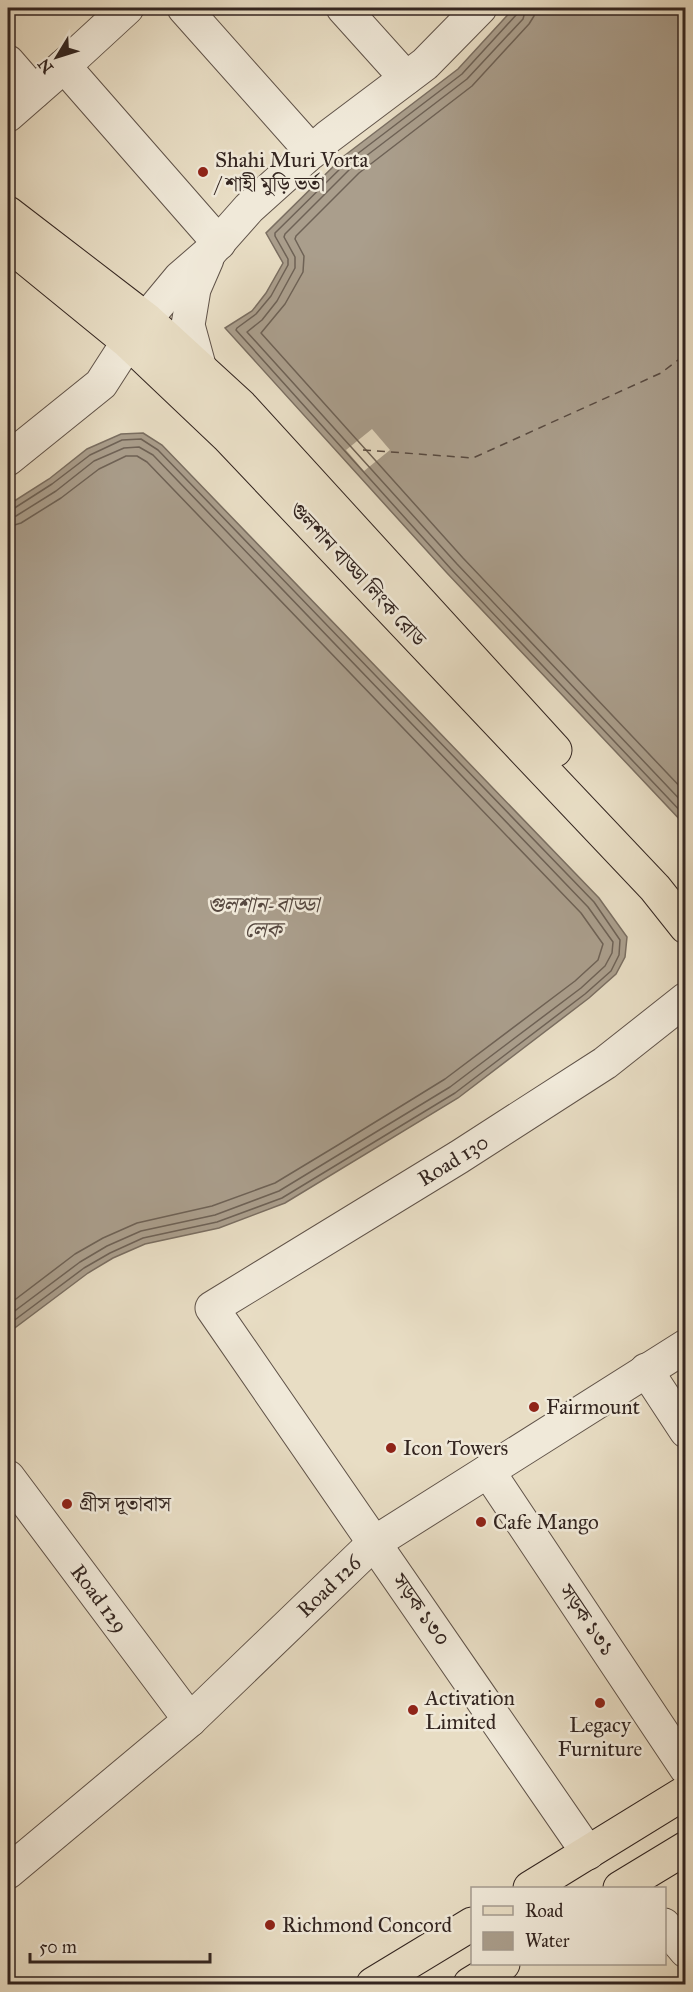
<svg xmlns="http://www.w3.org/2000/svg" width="693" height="1992" font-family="'IM FELL Great Primer','Noto Serif Bengali',serif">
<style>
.water{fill:#aa9e8c;stroke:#7a6e61;stroke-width:1.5}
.pier{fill:#e8ddc4}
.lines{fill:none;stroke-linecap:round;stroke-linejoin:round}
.shore{stroke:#6e6256;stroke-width:1.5}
.ferry{stroke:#574940;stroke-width:1.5;stroke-dasharray:8 6;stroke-linecap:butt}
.minor-casing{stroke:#605349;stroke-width:35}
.major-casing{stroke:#332520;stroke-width:35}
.minor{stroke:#f0e9d9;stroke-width:33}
.major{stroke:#e8ddc4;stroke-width:33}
.poi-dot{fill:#8f2418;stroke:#f0e9d9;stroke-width:2}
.labels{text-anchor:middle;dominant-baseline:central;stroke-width:5;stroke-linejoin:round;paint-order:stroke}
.poi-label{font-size:21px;fill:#332520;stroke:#f0e9d9;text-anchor:start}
.street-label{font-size:21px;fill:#332520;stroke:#f0e9d9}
.water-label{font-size:22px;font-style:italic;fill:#574940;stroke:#f0e9d9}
</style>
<rect width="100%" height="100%" fill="#e8ddc4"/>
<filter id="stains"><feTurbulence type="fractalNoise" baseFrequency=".00333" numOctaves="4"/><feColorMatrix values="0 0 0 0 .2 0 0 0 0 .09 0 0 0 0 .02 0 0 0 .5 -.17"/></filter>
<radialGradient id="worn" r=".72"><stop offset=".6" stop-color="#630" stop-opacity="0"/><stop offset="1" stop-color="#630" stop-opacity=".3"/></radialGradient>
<!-- water -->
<g class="water">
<path d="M514 8H685V825L447 573 225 328 252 311 266 293 283 263 266 233 344 156 458 69Z"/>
<path d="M143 433 162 445 599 898 627 937 625 957 616 974 589 998 458 1098 285 1203 219 1228 145 1244 113 1258 88 1273 8 1333V505L49 479 87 449 121 434Z"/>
</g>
<!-- pier -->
<path class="pier" d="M372 429 390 450 364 471 346 450Z"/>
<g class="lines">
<!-- shore -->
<g class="shore">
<path d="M518 8 517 14 462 74 348 161 275 233V236L288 259V265L271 296 256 314 237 328 236 330 451 569 686 817"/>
<path d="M526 8 523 19 467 79 353 166 285 234 284 237 295 257V268L277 301 262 320 247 332 457 564 686 806"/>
<path d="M535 8 534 16 529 24 472 86 359 173 296 236 295 239 304 256 303 272 285 304 261 333 463 558 686 793"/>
<path d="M8 510 13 509 52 484 90 455 122 440 141 439 158 450 594 902 620 940 619 955 611 971 585 994 455 1093 282 1198 217 1222 143 1238 110 1253 84 1268 8 1325"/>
<path d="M8 517 16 516 56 491 94 461 124 448 139 447 153 455 588 907 613 942 612 953 605 966 581 988 450 1087 279 1191 215 1215 141 1231 107 1246 80 1262 8 1316"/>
<path d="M8 527 21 523 61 498 99 469 126 456H137L147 462 581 913 603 944 598 960 575 981 445 1079 338 1145 275 1183 212 1206 137 1223 103 1238 75 1254 8 1305"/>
</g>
<!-- ferry -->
<path class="ferry" d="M363 450 473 458 661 373 686 354"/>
<!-- minor casing -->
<g class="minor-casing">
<g id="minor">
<path d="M184 8 312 152"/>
<path d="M343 8 406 78"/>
<path d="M8 62 34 92"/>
<path d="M64 66 219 243"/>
<path d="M8 115 64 66 127 8"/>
<path d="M146 319 180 278 210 252 249 208 328 137 425 64 480 8"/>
<path d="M200 369 188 325 194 289 207 259"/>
<path d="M8 459 101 384 128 342"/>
<path d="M646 1370 686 1431"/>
<path d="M488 1471 686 1768"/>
<path id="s1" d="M8 1477 190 1720"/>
<path id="s2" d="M588 1853 212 1308 459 1157 605 1063 686 999"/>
<path id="s3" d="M8 1872 190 1720 374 1543 686 1346"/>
<path d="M664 1925 686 1951"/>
</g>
</g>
<!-- major casing -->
<g class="major-casing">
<g id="major">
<path d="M8 213 146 319 241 406 555 750"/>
<path d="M8 244 128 342 227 436 655 888 686 927"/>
<path d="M530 1888 686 1792"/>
<path d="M620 1888 686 1848"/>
<path d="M373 1984 472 1924"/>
<path d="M470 1984 503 1964"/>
</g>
</g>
<!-- minor -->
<use href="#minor" class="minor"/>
<!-- major -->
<use href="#major" class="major"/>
</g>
<!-- markers -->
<g class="poi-dot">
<circle cx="203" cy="172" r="6"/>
<circle cx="534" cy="1407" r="6"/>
<circle cx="391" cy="1448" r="6"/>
<circle cx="67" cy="1504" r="6"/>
<circle cx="481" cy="1522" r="6"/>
<circle cx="600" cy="1703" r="6"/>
<circle cx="413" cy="1710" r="6"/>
<circle cx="270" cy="1925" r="6"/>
</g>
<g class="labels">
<!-- poi labels -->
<g class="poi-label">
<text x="215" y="160">Shahi Muri Vorta<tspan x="215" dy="24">/ শাহী মুড়ি ভর্তা</tspan></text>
<text x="546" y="1407">Fairmount</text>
<text x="403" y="1448">Icon Towers</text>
<text x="79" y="1504">গ্রীস দূতাবাস</text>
<text x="493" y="1522">Cafe Mango</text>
<text x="425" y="1698">Activation<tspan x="425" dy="24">Limited</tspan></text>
<text x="600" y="1725" text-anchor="middle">Legacy<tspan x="600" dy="24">Furniture</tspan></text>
<text x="282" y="1925">Richmond Concord</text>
</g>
<!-- street labels -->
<g class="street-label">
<text transform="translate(358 574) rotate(47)">গুলশান বাড্ডা লিংক রোড</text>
<text stroke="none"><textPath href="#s2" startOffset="945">Road 130</textPath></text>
<text stroke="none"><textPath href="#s3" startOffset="430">Road 126</textPath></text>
<text stroke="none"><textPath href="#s1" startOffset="152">Road 129</textPath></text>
<text transform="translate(421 1610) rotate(55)">সড়ক ১৩০</text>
<text transform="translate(587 1620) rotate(56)">সড়ক ১৩১</text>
</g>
<!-- water labels -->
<g class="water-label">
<text x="263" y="904">গুলশান-বাড্ডা<tspan x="263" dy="25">লেক</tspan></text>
</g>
</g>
<!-- margin -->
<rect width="693" height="1992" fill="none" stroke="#e8ddc4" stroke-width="30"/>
<rect x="9" y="9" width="675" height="1974" fill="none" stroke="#332520" stroke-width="3"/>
<rect x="15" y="15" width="663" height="1962" fill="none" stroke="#332520" stroke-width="1.5"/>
<!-- legend -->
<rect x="471" y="1887" width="195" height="78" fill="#f0e9d9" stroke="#a49b8f" stroke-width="1.5"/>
<rect x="483" y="1906" width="30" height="9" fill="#e8ddc4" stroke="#a49b8f" stroke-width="1.5"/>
<text x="525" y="1917" font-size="18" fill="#332520">Road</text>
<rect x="483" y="1932" width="30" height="18" fill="#aa9e8c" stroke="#a49b8f" stroke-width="1.5"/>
<text x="525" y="1947" font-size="18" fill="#332520">Water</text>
<!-- north arrow -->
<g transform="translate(57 57) rotate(232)" stroke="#f0e9d9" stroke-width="4.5" paint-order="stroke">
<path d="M0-4.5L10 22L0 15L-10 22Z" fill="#332520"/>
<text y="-9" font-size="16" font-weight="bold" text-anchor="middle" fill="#332520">N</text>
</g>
<!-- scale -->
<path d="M30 1953v9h180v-9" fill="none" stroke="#332520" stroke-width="3"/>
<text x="39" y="1953" font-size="18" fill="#332520" stroke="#f0e9d9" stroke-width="4.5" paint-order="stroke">50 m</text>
<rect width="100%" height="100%" filter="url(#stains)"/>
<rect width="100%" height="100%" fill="url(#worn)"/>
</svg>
